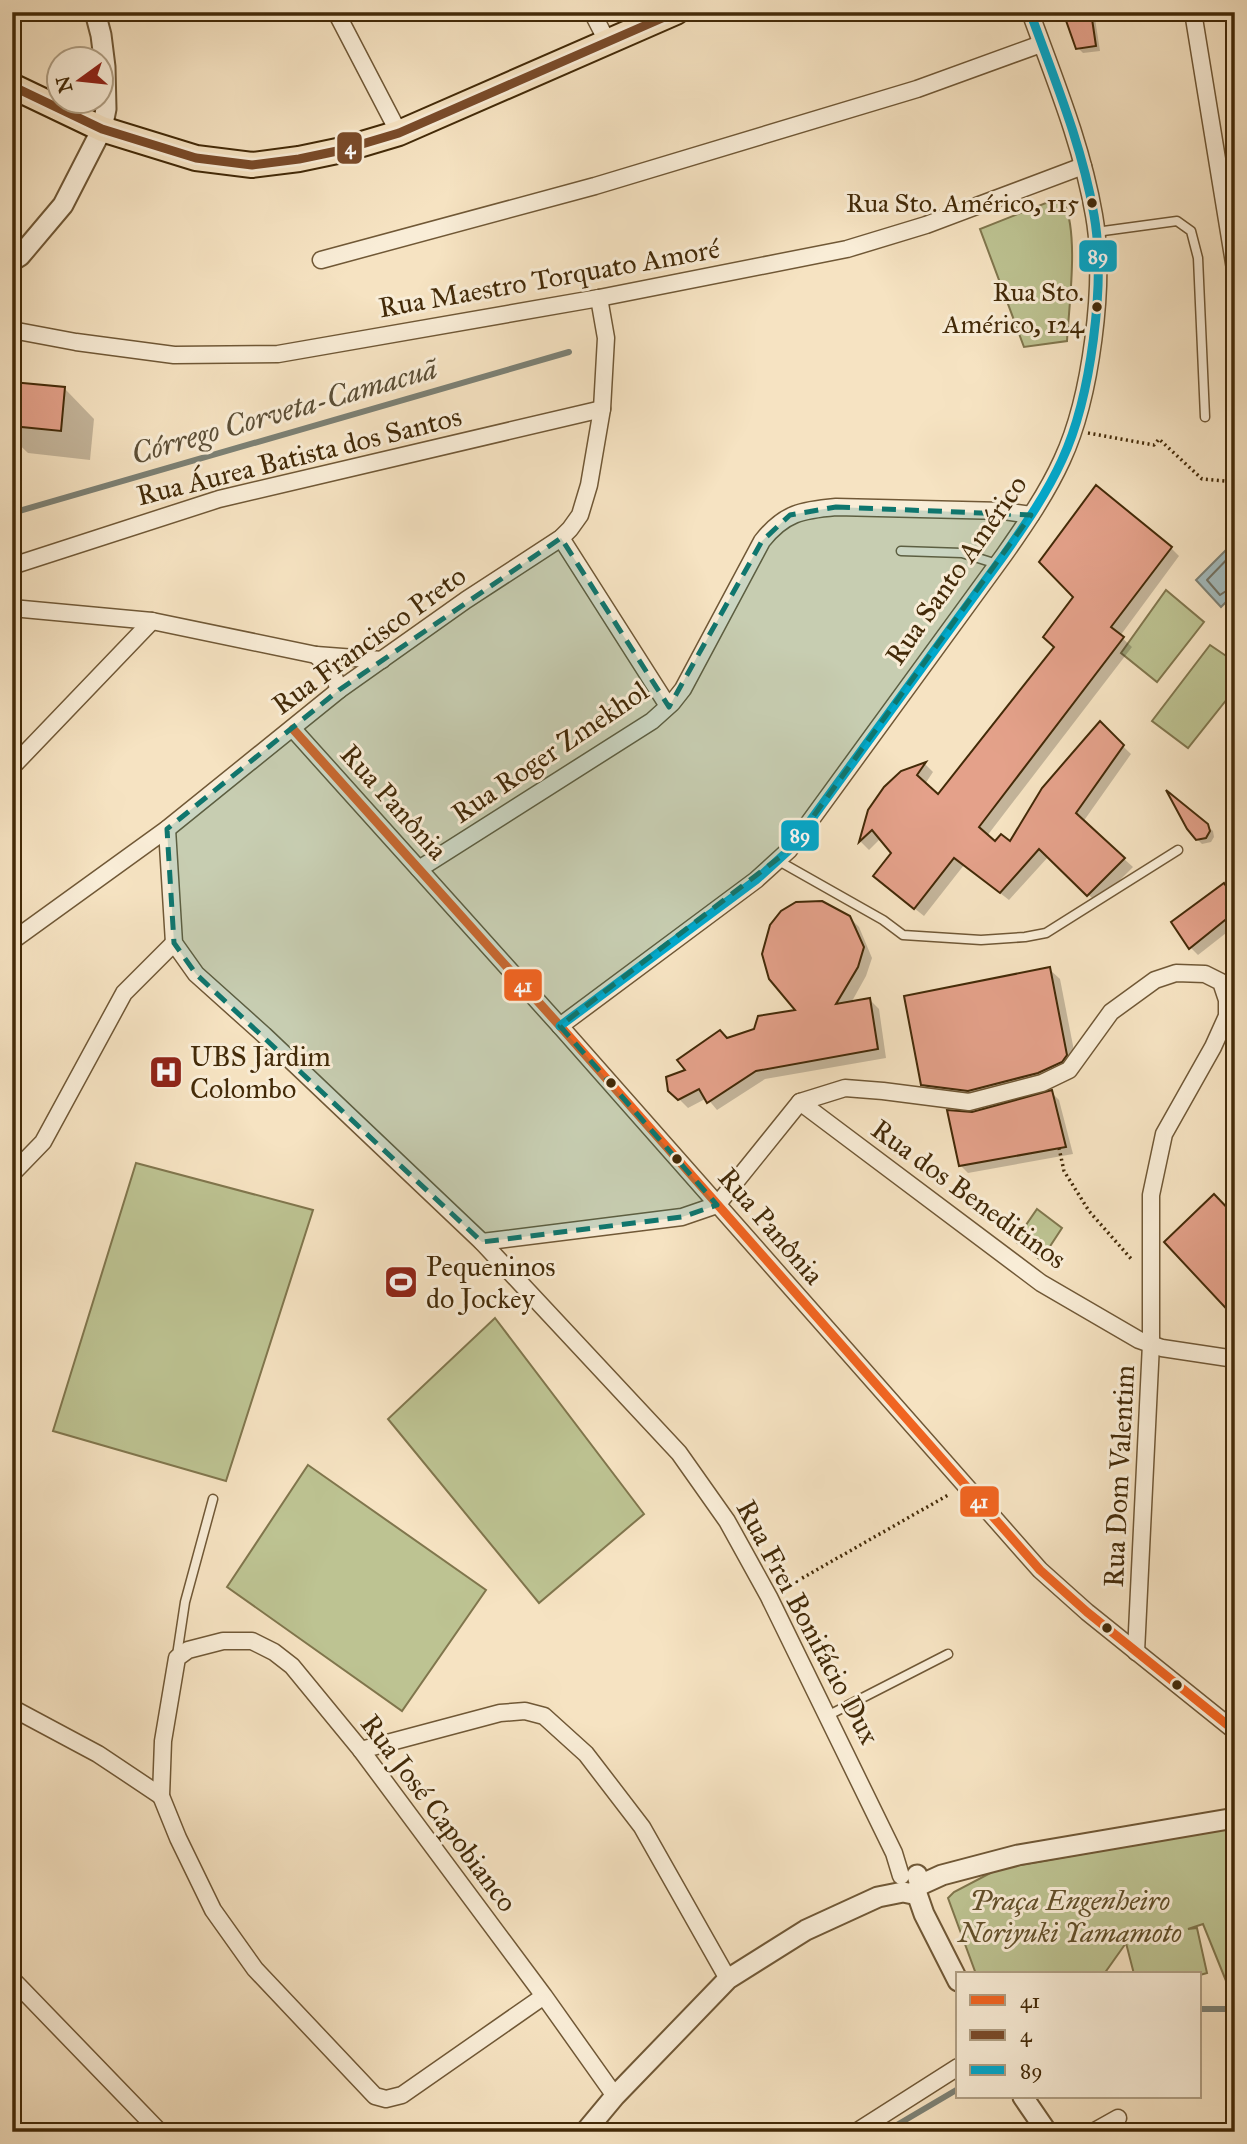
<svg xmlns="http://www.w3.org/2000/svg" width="1247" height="2144" font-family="'IM FELL Great Primer',serif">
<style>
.green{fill:#bdc392;stroke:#80764d;stroke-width:2}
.water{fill:#a2bbbe;stroke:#7c8175;stroke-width:2}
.shadow{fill:#0003}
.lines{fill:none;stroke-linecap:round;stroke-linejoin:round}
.shore{stroke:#727263;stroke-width:2}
.stream{stroke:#7c8175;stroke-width:6}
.building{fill:#e4a18a;stroke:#432a08;stroke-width:2}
.service-casing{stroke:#705836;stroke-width:11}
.minor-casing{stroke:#705836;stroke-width:19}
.tertiary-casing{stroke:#705836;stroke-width:23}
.primary-casing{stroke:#432a08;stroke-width:28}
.path{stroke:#432a08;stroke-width:3.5;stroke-dasharray:2 3.5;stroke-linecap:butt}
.service{stroke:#f9edd7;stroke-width:8}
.minor{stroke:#f9edd7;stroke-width:16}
.tertiary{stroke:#f9edd7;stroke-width:19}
.primary{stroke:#f6e3c2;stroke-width:24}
.bus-1-casing{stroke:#f9edd7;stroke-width:14}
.bus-2-casing{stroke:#f9edd7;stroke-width:14}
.bus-3-casing{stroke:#f9edd7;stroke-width:14}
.bus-1{stroke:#f26522;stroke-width:9}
.bus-2{stroke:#7a4b2a;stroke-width:9}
.bus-3{stroke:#00a9ce;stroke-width:9}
.marked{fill:#0f766e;fill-opacity:0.2;stroke:#0f766e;stroke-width:5;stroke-dasharray:14 9;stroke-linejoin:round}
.bus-dot{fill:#432a08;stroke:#f9edd7;stroke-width:2.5}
.labels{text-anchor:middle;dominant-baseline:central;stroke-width:6;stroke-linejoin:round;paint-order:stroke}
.bus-label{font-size:26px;fill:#432a08;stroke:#f9edd7;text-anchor:end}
.street-label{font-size:28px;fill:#432a08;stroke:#f9edd7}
.poi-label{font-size:28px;fill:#432a08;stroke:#f9edd7;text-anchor:start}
.park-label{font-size:28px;font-style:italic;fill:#62502a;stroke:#f9edd7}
.water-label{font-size:30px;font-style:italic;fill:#5b4e36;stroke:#f9edd7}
.line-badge{stroke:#f9edd7;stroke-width:2.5}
.badge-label{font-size:19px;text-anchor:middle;font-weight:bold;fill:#fff}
</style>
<rect width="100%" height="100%" fill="#f6e3c2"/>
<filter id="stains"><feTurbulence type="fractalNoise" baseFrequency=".00286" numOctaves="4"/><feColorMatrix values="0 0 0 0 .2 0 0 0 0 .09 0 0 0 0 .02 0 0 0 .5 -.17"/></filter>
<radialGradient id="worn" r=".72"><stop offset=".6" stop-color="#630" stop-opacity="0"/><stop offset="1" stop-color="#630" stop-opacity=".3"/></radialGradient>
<!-- green -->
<g class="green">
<path d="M1056 199 1064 202C1079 235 1069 304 1067 341L1024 347 980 229Z"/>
<path d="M1166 590 1204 622 1157 682 1121 653Z"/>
<path d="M1210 645 1235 662V689L1188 748 1152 721Z"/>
<path d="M136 1163 313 1210 226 1481 53 1431Z"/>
<path d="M1037 1209 1062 1228 1041 1260 1015 1241Z"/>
<path d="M495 1318 644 1514 539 1603 388 1419Z"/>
<path d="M308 1465 486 1590 402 1711 227 1587Z"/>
<path d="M1235 1827V2003L1203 1924 1188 1929 1197 1928 1207 1973 1200 1975 1134 1974 1126 1943 1104 1974H976L948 1898 954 1892 998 1869Z"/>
</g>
<!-- water -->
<path class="water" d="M1235 541V593L1221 607 1196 580Z"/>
<!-- shadow -->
<g class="shadow">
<path d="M1065 12H1094L1100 51 1083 53 1078 48Z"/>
<path d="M1231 12H1235V32Z"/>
<path d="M12 383 65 389 94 419 90 460 28 453 12 438Z"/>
<path d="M1171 548 1179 556 1120 636 1132 647 987 836 995 843H1010L1100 724 1131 754 1083 822 1133 867 1097 903 1049 856 1009 900 964 865 924 916 884 884 893 853 881 838 869 850 861 842 870 811 902 773 925 764 933 772 925 784 938 796Z"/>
<path d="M1207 826 1213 831 1214 837 1211 842 1202 844 1197 839Z"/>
<path d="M1224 885 1235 898V926L1198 955 1191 948Z"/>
<path d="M849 917 859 927 872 958 866 976 851 1003 870 1000 879 1009 886 1058 765 1079 717 1110 707 1098 688 1108 670 1090 688 1070 728 1040 799 1011Z"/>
<path d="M1049 969 1060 979 1077 1066 980 1101 934 1095 923 1084Z"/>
<path d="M1051 1092 1059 1100 1073 1154 968 1173 960 1165 972 1114Z"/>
</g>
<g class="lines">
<!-- shore -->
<path class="shore" d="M1235 551 1207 580 1220 595 1229 589 1235 588"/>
<!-- stream -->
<g class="stream">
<path d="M12 513 569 352"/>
<path d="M1200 2009H1235"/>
<path d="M885 2132 958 2089"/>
</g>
</g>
<!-- building -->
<g class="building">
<path d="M1063 12H1091L1096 46 1076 49Z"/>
<path d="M12 382 65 387 61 431 12 426Z"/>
<path d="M1096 485 1172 547 1111 627 1124 637 979 827 995 841 1001 834 1010 841 1042 788 1100 721 1124 745 1076 813 1125 858 1087 896 1039 849 1000 893 954 858 914 909 873 876 891 853 872 830 859 842 868 810 884 787 901 771 926 762 917 775 938 794 1054 647 1043 637 1073 597 1039 562Z"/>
<path d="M1166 790 1208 824 1210 831 1206 838 1196 840 1187 829Z"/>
<path d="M1224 883 1235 900V912L1189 949 1171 922Z"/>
<path d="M822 901 850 916 864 947 858 967 836 1004 870 998 878 1049 756 1071 707 1103 699 1089 678 1100 668 1091 666 1077 685 1070 677 1060 720 1030 727 1038 754 1029 758 1016 795 1010 769 979 762 954 770 925 781 911 796 902Z"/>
<path d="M1050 967 1067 1055 1062 1062 1038 1073 968 1091 921 1085 904 996Z"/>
<path d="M1052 1090 1066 1147 959 1166 947 1110 972 1112Z"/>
<path d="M1214 1194 1235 1216V1318L1164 1242Z"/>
</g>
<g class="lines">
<!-- service casing -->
<g class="service-casing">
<g id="service">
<path d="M1096 232 1177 221 1191 231 1198 258 1205 417"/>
<path d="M901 551 962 553 997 564"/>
<path d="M777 860 883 920 903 935 981 940 1025 937 1046 933 1178 850"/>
<path d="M177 1655 185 1602 213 1499"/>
<path d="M827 1716 948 1654"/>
</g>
</g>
<!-- minor casing -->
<g class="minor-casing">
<g id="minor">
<path d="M336 12 399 133"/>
<path d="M592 12 607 41"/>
<path d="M1193 12 1235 269"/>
<path d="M321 260 595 186 917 89 1041 44"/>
<path d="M12 330 76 342 174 355 278 354 599 298 847 249 926 225 1083 166"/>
<path d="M561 538 668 706"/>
<path d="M12 566 219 499 602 409"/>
<path d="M12 608 152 621 316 655 382 660"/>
<path d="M316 655 332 671 339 690"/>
<path d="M293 729 560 1026 1040 1570 1087 1612 1235 1731"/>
<path d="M12 767 152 621"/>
<path d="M167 829 174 943 196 974 264 1035 482 1242 679 1453 727 1521 769 1597 894 1853 901 1876"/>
<path d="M419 869 652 721 672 703 683 689 762 541C784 513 802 510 836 507L1004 511 1031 515"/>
<path d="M12 941 167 829 339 690 466 600 561 538 570 529 580 515 589 485 602 409 606 338 599 298"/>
<path d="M560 1026 756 880 789 850 1004 555C1025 525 1047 493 1062 460 1091 398 1106 282 1094 215 1082 145 1054 78 1030 12"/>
<path d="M800 1102 845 1088 883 1091 969 1102 1042 1083 1069 1070 1111 1012 1155 980 1176 973 1205 974 1221 982 1227 1000V1016L1213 1047 1164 1134 1151 1195V1344L1136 1652"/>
<path d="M12 1174 43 1142 124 993 174 943"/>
<path d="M482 1242 682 1217 717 1205 800 1102 1041 1283 1139 1340 1162 1348 1235 1359"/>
<path d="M12 1708 98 1754 161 1796"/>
<path d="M361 1750 500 1713 525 1711 544 1716 586 1754 642 1827 728 1979"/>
<path d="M12 1979 160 2132"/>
<path d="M544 1996 402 2095 386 2099 375 2096 255 1969 213 1910 178 1838 161 1796 163 1741 177 1658 188 1650 223 1641H252L274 1652 292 1666 361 1750 544 1996 615 2096"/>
<path d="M856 2132 958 2067"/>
<path d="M1093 2132 1118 2118"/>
</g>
</g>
<!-- tertiary casing -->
<g class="tertiary-casing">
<g id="tertiary">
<path d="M12 261 20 256 63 205 102 129 106 109 105 67 101 35 95 12"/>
<path d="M920 1885 942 1875 1018 1855 1235 1818"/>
<path d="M916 1891 924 1914 958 1981"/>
<path d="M1023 2097 1047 2132"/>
<path d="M585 2132 615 2096 728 1979 806 1930 878 1897 903 1892 913 1894 920 1885 917 1875"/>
</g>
</g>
<!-- primary casing -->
<g class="primary-casing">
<path id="primary" d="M12 86 102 129 196 158 252 165 299 159 342 150 399 133 676 12"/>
</g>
<!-- path -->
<g class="path">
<path d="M1088 433 1154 445 1159 439 1202 479 1235 482"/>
<path d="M1059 1148 1064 1171 1089 1211 1133 1261"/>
<path d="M783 1589 950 1494"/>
</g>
<!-- service -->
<use href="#service" class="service"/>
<!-- minor -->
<use href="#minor" class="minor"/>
<!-- tertiary -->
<use href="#tertiary" class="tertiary"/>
<!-- primary -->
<use href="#primary" class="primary"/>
<!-- bus-1 casing -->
<g class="bus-1-casing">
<path id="bus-1" d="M293 729 560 1026 1040 1570 1087 1612 1235 1731"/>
</g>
<!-- bus-2 casing -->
<g class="bus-2-casing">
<path id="bus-2" d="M12 86 102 129 196 158 252 165 299 159 342 150 399 133 676 12"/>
</g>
<!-- bus-3 casing -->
<g class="bus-3-casing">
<path id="bus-3" d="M560 1026 756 880 789 850 1004 555C1025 525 1047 493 1062 460 1091 398 1106 282 1094 215 1082 145 1054 78 1030 12"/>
</g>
<!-- bus-1 -->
<use href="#bus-1" class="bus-1"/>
<!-- bus-2 -->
<use href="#bus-2" class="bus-2"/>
<!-- bus-3 -->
<use href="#bus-3" class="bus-3"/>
</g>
<!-- marked area -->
<path class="marked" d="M836 507 1031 515 789 850 560 1026 717 1205 682 1217 482 1242 196 974 174 943 167 829 339 690 561 538 669 707 762 541 790 515Z"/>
<!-- icons -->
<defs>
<g id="hospital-square" transform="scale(1.75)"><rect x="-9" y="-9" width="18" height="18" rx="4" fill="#8f2418" stroke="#f9edd7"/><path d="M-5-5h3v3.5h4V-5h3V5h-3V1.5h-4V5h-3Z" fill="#fff"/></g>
<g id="stadium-square" transform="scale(1.75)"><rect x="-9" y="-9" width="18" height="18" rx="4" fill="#8f2418" stroke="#f9edd7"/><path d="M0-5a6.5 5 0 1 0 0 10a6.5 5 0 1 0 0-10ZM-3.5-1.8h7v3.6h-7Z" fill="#fff"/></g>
</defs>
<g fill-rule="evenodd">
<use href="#hospital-square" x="166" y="1072"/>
<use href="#stadium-square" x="401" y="1282"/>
</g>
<!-- markers -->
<g class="bus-dot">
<circle cx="1092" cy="203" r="6"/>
<circle cx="1097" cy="307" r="6"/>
<circle cx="611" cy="1083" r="6"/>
<circle cx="677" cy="1159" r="6"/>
<circle cx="1107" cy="1628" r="6"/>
<circle cx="1177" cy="1685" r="6"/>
</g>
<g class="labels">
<!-- bus labels -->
<g class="bus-label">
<text x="1079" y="203">Rua Sto. Américo, 115</text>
<text x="1084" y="292">Rua Sto.<tspan x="1084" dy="32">Américo, 124</tspan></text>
</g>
<!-- street labels -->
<g class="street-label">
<text transform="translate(549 278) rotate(-10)">Rua Maestro Torquato Amoré</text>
<text transform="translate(299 456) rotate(-14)">Rua Áurea Batista dos Santos</text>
<text transform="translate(956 570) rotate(-55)">Rua Santo Américo</text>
<text transform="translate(369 640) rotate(-36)">Rua Francisco Preto</text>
<text transform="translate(550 752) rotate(-34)">Rua Roger Zmekhol</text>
<text transform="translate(394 802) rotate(48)">Rua Panônia</text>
<text transform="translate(969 1194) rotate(36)">Rua dos Beneditinos</text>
<text transform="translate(771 1226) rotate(49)">Rua Panônia</text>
<text transform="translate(1119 1476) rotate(-87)">Rua Dom Valentim</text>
<text transform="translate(808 1622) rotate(62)">Rua Frei Bonifácio Dux</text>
<text transform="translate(439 1813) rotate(53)">Rua José Capobianco</text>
</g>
<!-- poi labels -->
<g class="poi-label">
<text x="190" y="1056">UBS Jardim<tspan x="190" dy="32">Colombo</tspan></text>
<text x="426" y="1266">Pequeninos<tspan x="426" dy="32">do Jockey</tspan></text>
</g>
<!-- park labels -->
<g class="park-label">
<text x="1070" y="1900">Praça Engenheiro<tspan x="1070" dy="32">Noriyuki Yamamoto</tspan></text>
</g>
<!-- water labels -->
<g class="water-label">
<text transform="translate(284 411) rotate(-16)">Córrego Corveta-Camacuã</text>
</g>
</g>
<g class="line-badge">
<rect x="336" y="131" width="27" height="34" rx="7" fill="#7a4b2a"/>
<rect x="1078" y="239" width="40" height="34" rx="7" fill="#00a9ce"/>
<rect x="780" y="819" width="40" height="33" rx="7" fill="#00a9ce"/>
<rect x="503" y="968" width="40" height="34" rx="7" fill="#f26522"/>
<rect x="959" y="1485" width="41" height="33" rx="7" fill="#f26522"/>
</g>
<g class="badge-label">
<text x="350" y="154">4</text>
<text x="1098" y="263">89</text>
<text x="800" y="842">89</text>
<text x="523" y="992">41</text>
<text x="979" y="1508">41</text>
</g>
<!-- margin -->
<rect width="1247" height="2144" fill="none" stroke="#f6e3c2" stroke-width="42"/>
<rect x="14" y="14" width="1219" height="2116" fill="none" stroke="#432a08" stroke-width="3.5"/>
<rect x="21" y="21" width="1205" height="2102" fill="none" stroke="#432a08" stroke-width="2"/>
<!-- legend -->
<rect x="956" y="1972" width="245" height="126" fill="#f9edd7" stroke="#b09f84" stroke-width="2"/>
<rect x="970" y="1995" width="35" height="10" fill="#f26522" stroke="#b09f84" stroke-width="2"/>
<text x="1020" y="2008" font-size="21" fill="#432a08">41</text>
<rect x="970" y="2030" width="35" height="10" fill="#7a4b2a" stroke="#b09f84" stroke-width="2"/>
<text x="1020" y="2042" font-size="21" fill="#432a08">4</text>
<rect x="970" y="2065" width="35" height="10" fill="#00a9ce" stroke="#b09f84" stroke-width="2"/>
<text x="1020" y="2078" font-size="21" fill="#432a08">89</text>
<!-- north arrow -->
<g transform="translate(80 80) rotate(255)"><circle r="33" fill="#f9edd7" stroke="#b09f84" stroke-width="2"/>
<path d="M0-5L12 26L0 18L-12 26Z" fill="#8f2418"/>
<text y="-10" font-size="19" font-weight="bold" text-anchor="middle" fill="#432a08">N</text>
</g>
<rect width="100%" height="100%" filter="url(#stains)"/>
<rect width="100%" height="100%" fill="url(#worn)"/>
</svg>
